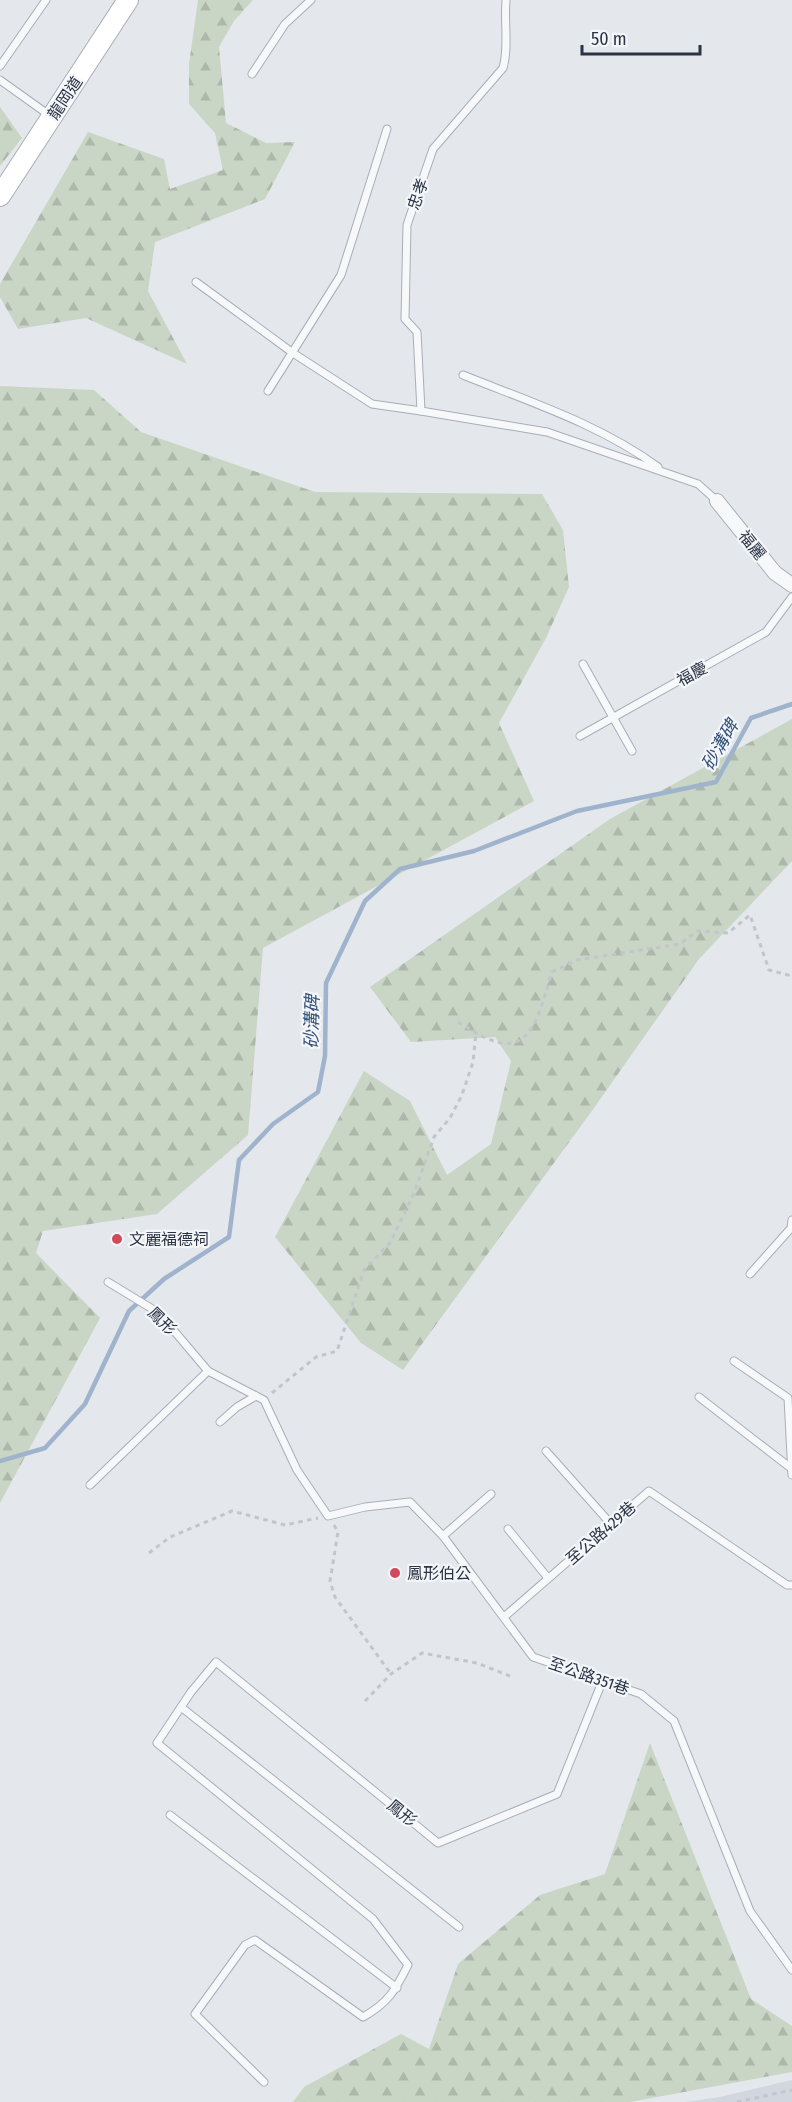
<svg xmlns="http://www.w3.org/2000/svg" width="792" height="2102" font-family="'Fira Sans Condensed','Noto Sans TC',sans-serif">
<style>
.built{fill:#d2d6de}
.forest{fill:url(#forest-firs)}
.lines{fill:none;stroke-linecap:round;stroke-linejoin:round}
.stream{stroke:#9fb4cc;stroke-width:4.5}
.lane-casing{stroke:#a9aeb7;stroke-width:9}
.street-casing{stroke:#a9aeb7;stroke-width:16}
.secondary-casing{stroke:#a9aeb7;stroke-width:22}
.path{stroke:#c2c5cb;stroke-width:3;stroke-dasharray:4.5 4.5;stroke-linecap:butt}
.lane{stroke:#f7f8fa;stroke-width:7}
.street{stroke:#f7f8fa;stroke-width:14}
.secondary{stroke:#fff;stroke-width:20}
.poi-dot{fill:#d1495b;stroke:#f4f6f9;stroke-width:2}
.labels{text-anchor:middle;dominant-baseline:central;stroke-width:4.5;stroke-linejoin:round;paint-order:stroke}
.street-label{font-size:16px;fill:#2b3445;stroke:#f4f6f9}
.poi-label{font-size:16px;fill:#2b3445;stroke:#f4f6f9;text-anchor:start}
.water-label{font-size:18px;font-style:italic;fill:#34527a;stroke:#f4f6f9}
</style>
<defs>
<pattern id="forest-firs" width="22" height="20" patternUnits="userSpaceOnUse" patternTransform="scale(1.5)"><rect width="22" height="20" fill="#c9d6c5"/><path d="M5 1l3.5 6h-7zM16 11l3.5 6h-7z" fill="#adb8ab"/></pattern>
</defs>
<rect width="100%" height="100%" fill="#e4e7ec"/>
<!-- built -->
<path class="built" d="M792 2080V2102H686L720 2097Z"/>
<!-- forest -->
<g class="forest">
<path d="M198 0H253L234 21 219 47 226 123 266 143 295 142 265 199 155 242 148 291 187 364 86 318 18 329 0 297V284L88 132 164 159 170 189 223 170 215 133 189 104V64Z"/>
<path d="M0 107 22 138 0 166Z"/>
<path d="M0 386 94 390 141 432 315 492 542 494 563 530 569 587 546 638 499 723 534 801 263 948 248 1135 157 1214 43 1231 36 1253 100 1318 0 1503Z"/>
<path d="M792 719V861L699 959 594 1108 403 1370 361 1343 275 1237 364 1071 410 1101 447 1175 491 1144 511 1061 495 1037 411 1042 370 987 610 819Z"/>
<path d="M650 1743 751 1999 792 2026V2072L630 2102H293L304 2087 401 2034 429 2049 458 1964 540 1895 605 1874Z"/>
</g>
<g class="lines">
<!-- stream -->
<path class="stream" d="M0 1461 45 1448 85 1404 129 1311 164 1279 229 1237 239 1160 273 1124 318 1092 325 1056 326 983 365 901 400 869 474 851 577 811 716 782 751 718 792 704"/>
<!-- lane casing -->
<g class="lane-casing">
<g id="lane">
<path d="M506 0C504 22 509 48 503 68L433 149 407 225 405 319 417 332 421 411 547 432 698 484 717 501"/>
<path d="M0 66 46 0"/>
<path d="M252 74 285 24 311 0"/>
<path d="M0 80 49 115"/>
<path d="M196 282 293 353 372 404 421 411"/>
<path d="M463 375C530 402 599 424 658 467"/>
<path d="M268 391 341 275 387 129"/>
<path d="M583 664 632 751"/>
<path d="M580 736 766 632 792 597"/>
<path d="M750 1274 791 1228 792 1220"/>
<path d="M108 1282 159 1313 208 1371 264 1400 297 1470 328 1516 365 1507 410 1502 443 1536 533 1657 641 1694 674 1721 750 1911 792 1970"/>
<path d="M734 1361 788 1398 792 1475"/>
<path d="M699 1397 792 1469"/>
<path d="M220 1422 237 1407 256 1396"/>
<path d="M546 1451 611 1524"/>
<path d="M90 1485 208 1371"/>
<path d="M508 1529 548 1578"/>
<path d="M443 1536 491 1494"/>
<path d="M504 1617 649 1491 787 1585H792"/>
<path d="M181 1707 459 1927"/>
<path d="M170 1815 397 1988"/>
<path d="M264 2082 195 2014 245 1945 255 1940 363 2017C388 2003 395 1991 408 1965L373 1919 157 1743 191 1692 216 1662 438 1843 557 1794 602 1682"/>
</g>
</g>
<!-- street casing -->
<g class="street-casing">
<path id="street" d="M717 501 775 573 792 585"/>
</g>
<!-- secondary casing -->
<g class="secondary-casing">
<path id="secondary" d="M0 196 128 0"/>
</g>
<!-- path -->
<g class="path">
<path d="M458 1022C469 1028 479 1036 491 1040 535 1058 542 1001 552 972L577 960 680 944 697 931 728 933 750 915 769 970 792 976"/>
<path d="M272 1393 316 1357 337 1351 364 1270 390 1243 414 1193 434 1137 450 1118 462 1095 473 1062 476 1032"/>
<path d="M334 1525 338 1532 330 1581 335 1597 391 1674"/>
<path d="M149 1553 170 1537 232 1511 285 1525 318 1518"/>
<path d="M365 1701 391 1674 422 1653 477 1663 510 1676"/>
<path d="M737 2102 792 2090"/>
</g>
<!-- lane -->
<use href="#lane" class="lane"/>
<!-- street -->
<use href="#street" class="street"/>
<!-- secondary -->
<use href="#secondary" class="secondary"/>
</g>
<!-- markers -->
<g class="poi-dot">
<circle cx="117" cy="1239" r="6"/>
<circle cx="395" cy="1573" r="6"/>
</g>
<g class="labels">
<!-- street labels -->
<g class="street-label">
<text transform="translate(65 98) rotate(-56)">龍岡道</text>
<text transform="translate(418 194) rotate(-71)">忠孝</text>
<text transform="translate(752 545) rotate(51)">福麗</text>
<text transform="translate(692 674) rotate(-29)">福慶</text>
<text transform="translate(162 1321) rotate(44)">鳳形</text>
<text transform="translate(601 1533) rotate(-41)">至公路429巷</text>
<text transform="translate(589 1676) rotate(19)">至公路351巷</text>
<text transform="translate(402 1813) rotate(39)">鳳形</text>
</g>
<!-- poi labels -->
<g class="poi-label">
<text x="129" y="1239">文麗福德祠</text>
<text x="407" y="1573">鳳形伯公</text>
</g>
<!-- water labels -->
<g class="water-label">
<text transform="translate(720 745) rotate(-60)">砂溝碑</text>
<text transform="translate(312 1022) rotate(-89)">砂溝碑</text>
</g>
</g>
<!-- scale -->
<path d="M582 45v9h118v-9" fill="none" stroke="#2b3445" stroke-width="3"/>
<text x="591" y="45" font-size="18" fill="#2b3445" stroke="#f4f6f9" stroke-width="4.5" paint-order="stroke">50 m</text>
</svg>
